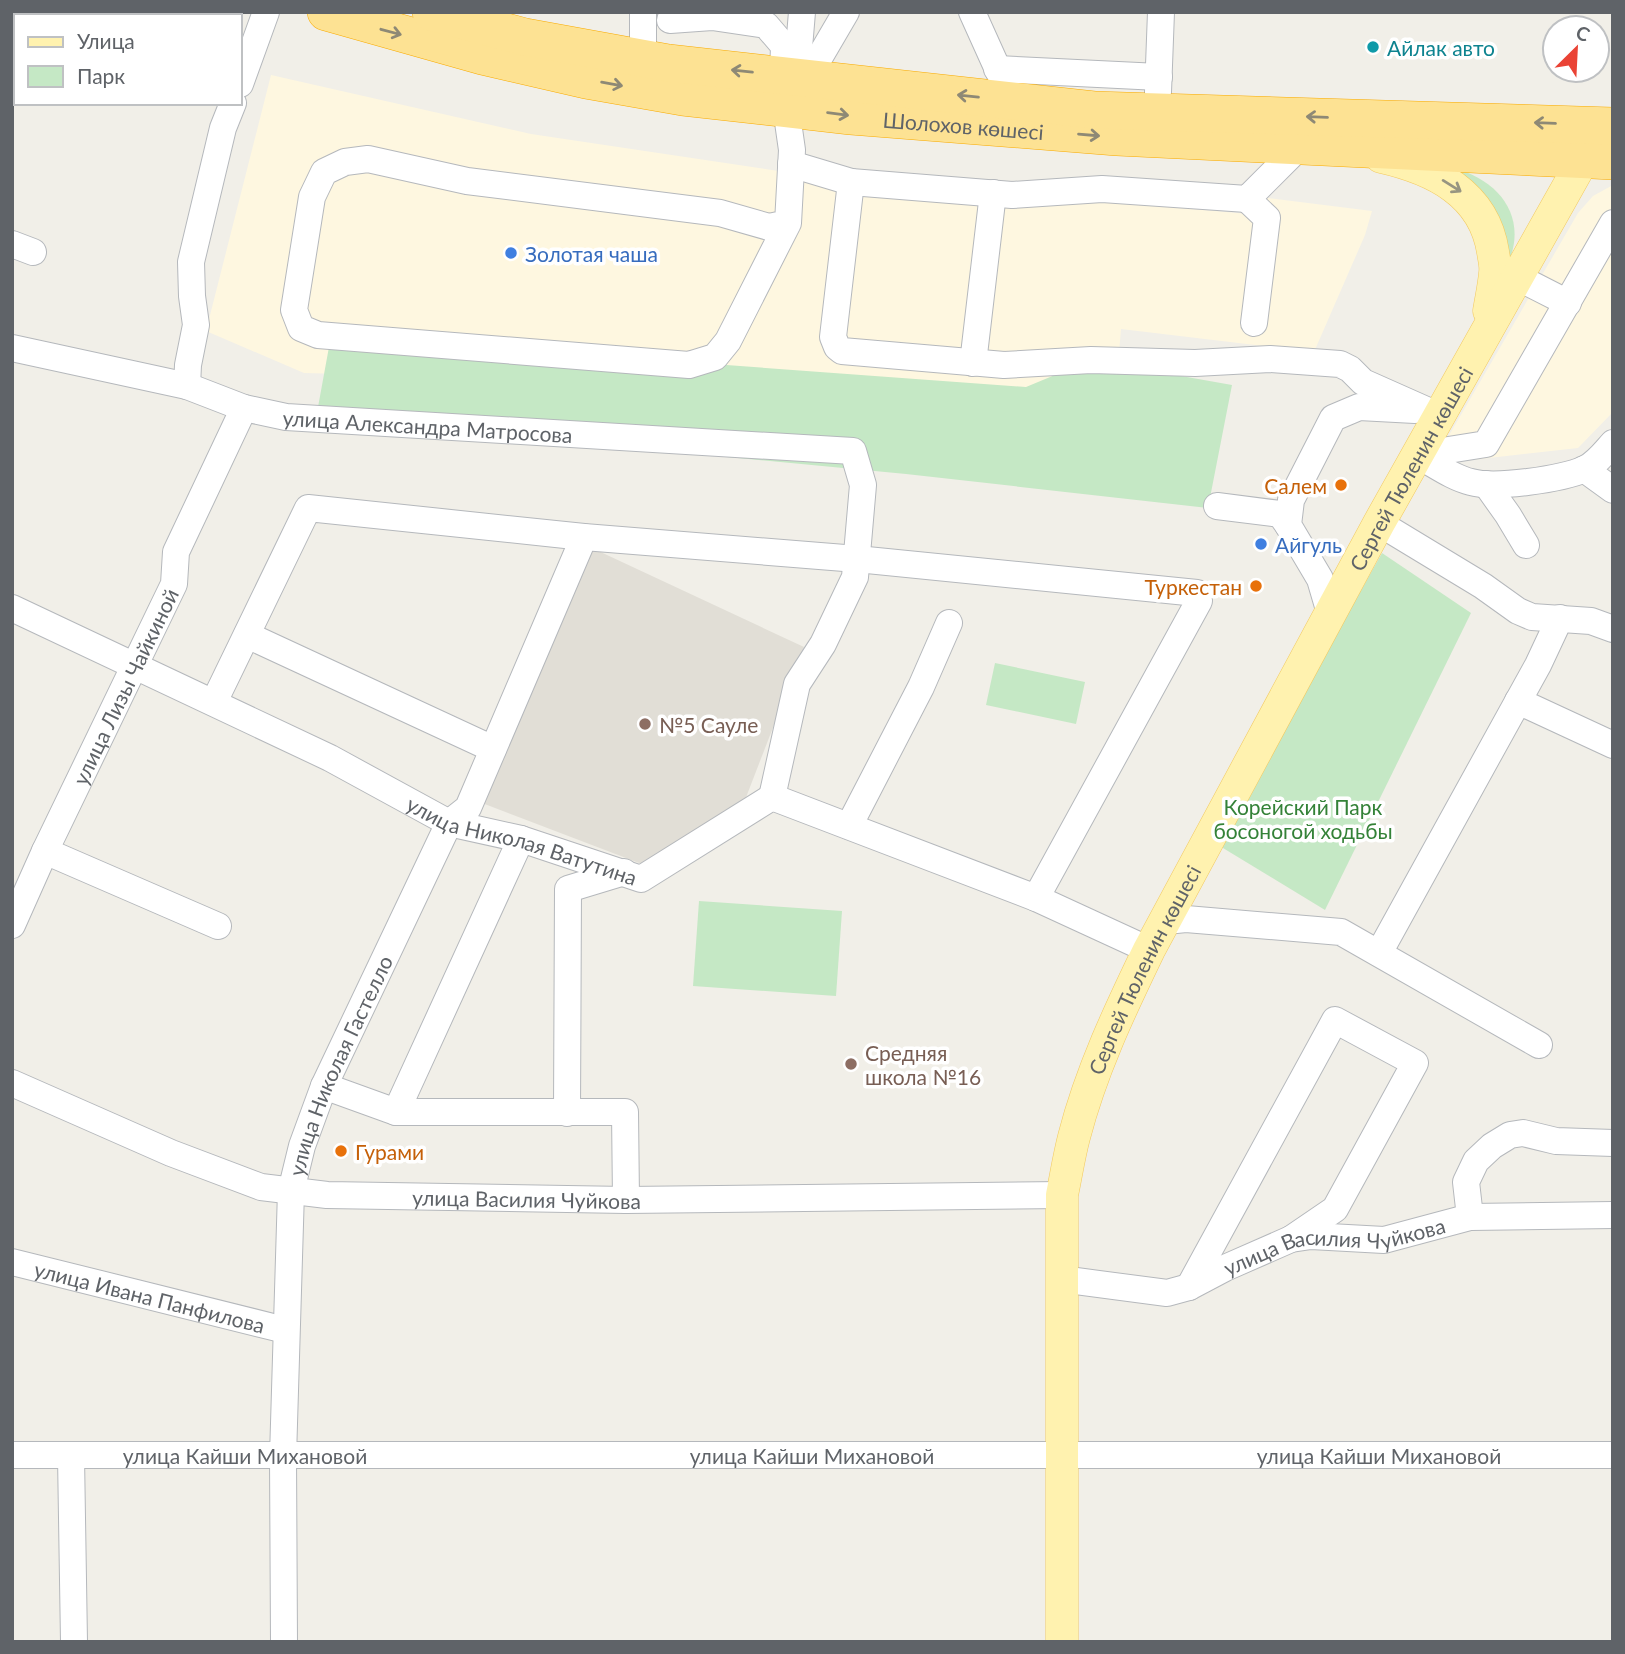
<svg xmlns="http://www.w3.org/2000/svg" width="1625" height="1654" font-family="Lato,sans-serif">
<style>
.commercial{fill:#fef7e0}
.education{fill:#e1ded6}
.green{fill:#c5e8c5}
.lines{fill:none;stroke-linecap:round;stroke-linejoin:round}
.minor-casing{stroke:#b5b8bc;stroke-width:28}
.major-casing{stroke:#f2c960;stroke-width:33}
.highway-casing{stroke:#f9ab00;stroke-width:38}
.minor{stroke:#fff;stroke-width:26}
.major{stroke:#fff2af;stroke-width:32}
.highway{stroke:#fde293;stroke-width:37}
.oneway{stroke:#8e8975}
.oneway2{stroke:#979581}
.culture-dot{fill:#0f9aa8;stroke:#fff;stroke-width:2.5}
.shop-dot{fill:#3f7fe0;stroke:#fff;stroke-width:2.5}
.food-dot{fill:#e8710a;stroke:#fff;stroke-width:2.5}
.education-dot{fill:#8d6e63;stroke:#fff;stroke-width:2.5}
.labels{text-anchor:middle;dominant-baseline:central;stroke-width:7;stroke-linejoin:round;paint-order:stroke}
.culture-label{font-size:21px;fill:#0d838f;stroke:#fff;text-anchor:start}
.street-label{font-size:21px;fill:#5f6368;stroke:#fff}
.shop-label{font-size:21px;fill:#366cbe;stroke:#fff;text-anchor:start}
.food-label{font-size:21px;fill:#c56008;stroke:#fff;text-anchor:end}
.education-label{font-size:21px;fill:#785e54;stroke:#fff;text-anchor:start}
.park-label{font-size:21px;fill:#348238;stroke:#fff}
</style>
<rect width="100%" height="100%" fill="#f1efe8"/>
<!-- commercial -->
<g class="commercial">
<path d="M271 75 531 134 805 175 849 193 992 207 1082 199 1248 214 1268 198 1372 211 1365 235 1314 352 1121 329 1119 353 1087 369 1014 391 304 373 206 331Z"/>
<path d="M1613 185V412L1578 448 1454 462 1444 444 1578 213 1593 196Z"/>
</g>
<!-- education -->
<path class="education" d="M592 548 804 647 745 800 647 866 482 803Z"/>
<!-- green -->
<g class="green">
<path d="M1453 168C1501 180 1530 220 1506 268Z"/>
<path d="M331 336 1026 387 1091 360 1232 385 1208 508 906 474 316 418Z"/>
<path d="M1382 553 1471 613 1325 910 1218 845Z"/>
<path d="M995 663 1085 682 1076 724 986 705Z"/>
<path d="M699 901 842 911 836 996 693 986Z"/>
</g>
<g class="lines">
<!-- minor casing -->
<g class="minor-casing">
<g id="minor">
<path d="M972 12 1004 83"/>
<path d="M670 20 712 17 766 25 784 46 783 75"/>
<path d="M643 59V12"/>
<path d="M997 69 1159 77"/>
<path d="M797 72 802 12"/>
<path d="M808 77 846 12"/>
<path d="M240 84 266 12"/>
<path d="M1158 92 1161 12"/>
<path d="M786 108 792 150 788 223 728 341 715 357 689 365 318 335 301 328 294 310 312 197 324 172 345 162 368 159 467 181 720 213 769 227 788 223"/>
<path d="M791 164 851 182 1012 195 1102 189 1247 199 1299 147"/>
<path d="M851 182 833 337 837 347 842 351 1004 365 1091 360 1195 363 1270 359 1340 364 1350 369 1363 382 1426 410"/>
<path d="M1247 199 1267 218 1254 323"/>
<path d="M12 244 33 252"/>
<path d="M1517 277 1568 303"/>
<path id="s1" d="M12 348 187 386 244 408 286 417 853 451 863 485 855 577 823 644 797 684 772 797"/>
<path d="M973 363 993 193"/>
<path d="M187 386 188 365 196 325 192 296 191 262 223 128 233 103"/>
<path d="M1417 455 1486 444 1613 223"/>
<path d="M1417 455C1434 464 1453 478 1471 482 1495 489 1562 479 1585 469 1597 463 1604 453 1613 443"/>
<path d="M1584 469 1613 490"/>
<path d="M1486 484 1508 515 1526 545"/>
<path d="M1217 506 1280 514 1288 525"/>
<path d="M1379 523 1483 586 1518 611 1532 617 1591 621 1613 629"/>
<path id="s2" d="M12 608 330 758 449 823 521 839 641 879 772 797 1036 898 1149 950"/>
<path d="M1330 613 1320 579 1288 525 1291 500 1333 418 1359 407 1415 410"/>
<path d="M247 635 493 749"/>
<path d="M1518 701 1613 745"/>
<path d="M214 702 308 508 584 537 857 559 1197 593 1199 601 1036 898"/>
<path d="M849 826 921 687 949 623"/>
<path d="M45 851 218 926"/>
<path d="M1166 921 1186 919 1341 932 1539 1045"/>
<path id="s3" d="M12 925 45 851 174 584 176 552 244 408"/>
<path d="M1379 953 1538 665 1560 618"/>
<path id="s4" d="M12 1083 171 1153 261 1187 327 1195 626 1200 1062 1195"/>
<path d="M324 1086 396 1112 521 839"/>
<path d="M396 1112H625L626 1200"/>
<path d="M567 1113 568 889 624 872"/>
<path d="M1470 1217 1466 1182 1476 1161 1492 1146 1510 1135 1523 1133 1556 1141 1613 1143"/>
<path id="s5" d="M12 1262 285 1330"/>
<path id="s6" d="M1061 1279 1167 1293 1189 1287 1225 1268 1291 1239 1311 1236 1384 1240 1470 1217 1613 1215"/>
<path d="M1189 1287 1335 1020 1415 1063 1335 1209 1291 1239"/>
<path id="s7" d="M12 1455H1613"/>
<path d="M71 1456 74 1642"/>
<path id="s8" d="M284 1642 283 1457 291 1191 302 1146 324 1086 449 823 468 808 584 537"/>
</g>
</g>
<!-- major casing -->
<g class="major-casing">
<g id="major">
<path d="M1381 157C1434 169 1484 193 1493 252 1494 259 1496 266 1495 273 1494 285 1491 299 1489 311"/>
<path id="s9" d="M1062 1642V1195C1066 1176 1069 1156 1074 1137 1091 1071 1120 1010 1149 950L1379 523 1583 160"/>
</g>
</g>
<!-- highway casing -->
<g class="highway-casing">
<g id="highway">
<path id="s10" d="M326 12 482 56 586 80 683 97 851 116 1117 137 1613 161"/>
<path d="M431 12 525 37 668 63 1094 110 1613 126"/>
</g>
</g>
<!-- minor -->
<use href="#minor" class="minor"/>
<!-- major -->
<use href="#major" class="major"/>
<!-- highway -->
<use href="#highway" class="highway"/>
</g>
<!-- one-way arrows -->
<defs><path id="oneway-shaft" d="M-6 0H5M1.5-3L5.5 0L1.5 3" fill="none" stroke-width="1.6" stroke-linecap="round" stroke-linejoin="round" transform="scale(1.75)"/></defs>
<g class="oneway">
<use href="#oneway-shaft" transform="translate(391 32) rotate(15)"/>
<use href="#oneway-shaft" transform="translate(742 71) rotate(-174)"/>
<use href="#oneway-shaft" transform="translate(612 84) rotate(10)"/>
<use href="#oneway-shaft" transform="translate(968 96) rotate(-174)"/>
<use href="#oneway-shaft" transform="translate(838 114) rotate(7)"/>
<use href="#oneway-shaft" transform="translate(1317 117) rotate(-178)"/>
<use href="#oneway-shaft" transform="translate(1545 123) rotate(-178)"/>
<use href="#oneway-shaft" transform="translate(1089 135) rotate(5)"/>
</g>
<use class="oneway2" href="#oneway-shaft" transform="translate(1452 186) rotate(32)"/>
<!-- markers -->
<circle class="culture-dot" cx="1373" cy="47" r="7"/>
<g class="shop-dot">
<circle cx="511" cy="253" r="7"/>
<circle cx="1261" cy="544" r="7"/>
</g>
<g class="food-dot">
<circle cx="1341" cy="485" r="7"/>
<circle cx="1256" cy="586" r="7"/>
<circle cx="341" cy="1151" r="7"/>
</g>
<g class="education-dot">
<circle cx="645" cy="724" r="7"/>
<circle cx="851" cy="1064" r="7"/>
</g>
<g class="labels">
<!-- culture labels -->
<g class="culture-label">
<text x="1387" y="47">Айлак авто</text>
</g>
<!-- street labels -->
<g class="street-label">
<text stroke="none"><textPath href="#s10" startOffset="649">Шолохов көшесі</textPath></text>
<text stroke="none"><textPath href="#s1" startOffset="425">улица Александра Матросова</textPath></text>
<text stroke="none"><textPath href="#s9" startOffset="1256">Сергей Тюленин көшесі</textPath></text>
<text stroke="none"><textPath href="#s3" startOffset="264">улица Лизы Чайкиной</textPath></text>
<text stroke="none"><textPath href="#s2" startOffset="562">улица Николая Ватутина</textPath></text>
<text stroke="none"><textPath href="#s9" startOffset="688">Сергей Тюленин көшесі</textPath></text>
<text stroke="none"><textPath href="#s8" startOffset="586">улица Николая Гастелло</textPath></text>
<text stroke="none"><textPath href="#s4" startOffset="536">улица Василия Чуйкова</textPath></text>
<text stroke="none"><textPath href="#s6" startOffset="284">улица Василия Чуйкова</textPath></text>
<text stroke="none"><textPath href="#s5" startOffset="142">улица Ивана Панфилова</textPath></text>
<text stroke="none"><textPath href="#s7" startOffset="1367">улица Кайши Михановой</textPath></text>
<text stroke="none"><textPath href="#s7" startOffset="233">улица Кайши Михановой</textPath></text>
<text stroke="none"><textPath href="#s7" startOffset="800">улица Кайши Михановой</textPath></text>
</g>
<!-- shop labels -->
<g class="shop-label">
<text x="525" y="253">Золотая чаша</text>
<text x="1275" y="544">Айгуль</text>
</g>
<!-- food labels -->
<g class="food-label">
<text x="1327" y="485">Салем</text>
<text x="1242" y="586">Туркестан</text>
<text x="355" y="1151" text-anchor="start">Гурами</text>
</g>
<!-- education labels -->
<g class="education-label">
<text x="659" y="724">№5 Сауле</text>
<text x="865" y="1052">Средняя<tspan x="865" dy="24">школа №16</tspan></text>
</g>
<!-- park labels -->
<g class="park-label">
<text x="1303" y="806">Корейский Парк<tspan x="1303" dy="24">босоногой ходьбы</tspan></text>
</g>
</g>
<!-- border -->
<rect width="1625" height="1654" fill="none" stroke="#5f6368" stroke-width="28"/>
<!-- legend -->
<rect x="14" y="14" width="228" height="91" fill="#ffffff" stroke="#bfc1c3" stroke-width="2"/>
<rect x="28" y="37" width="35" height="10" fill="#fff2af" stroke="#bfc1c3" stroke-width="2"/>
<text x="77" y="49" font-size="21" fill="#5f6368">Улица</text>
<rect x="28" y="66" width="35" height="21" fill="#c5e8c5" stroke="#bfc1c3" stroke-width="2"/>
<text x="77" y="84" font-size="21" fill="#5f6368">Парк</text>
<!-- north arrow -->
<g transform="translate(1576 49) rotate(24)"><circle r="33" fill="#ffffff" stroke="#bfc1c3" stroke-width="2"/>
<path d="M0-5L12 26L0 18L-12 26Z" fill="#ea4335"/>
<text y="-10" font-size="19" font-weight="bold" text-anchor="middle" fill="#5f6368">С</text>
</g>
</svg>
